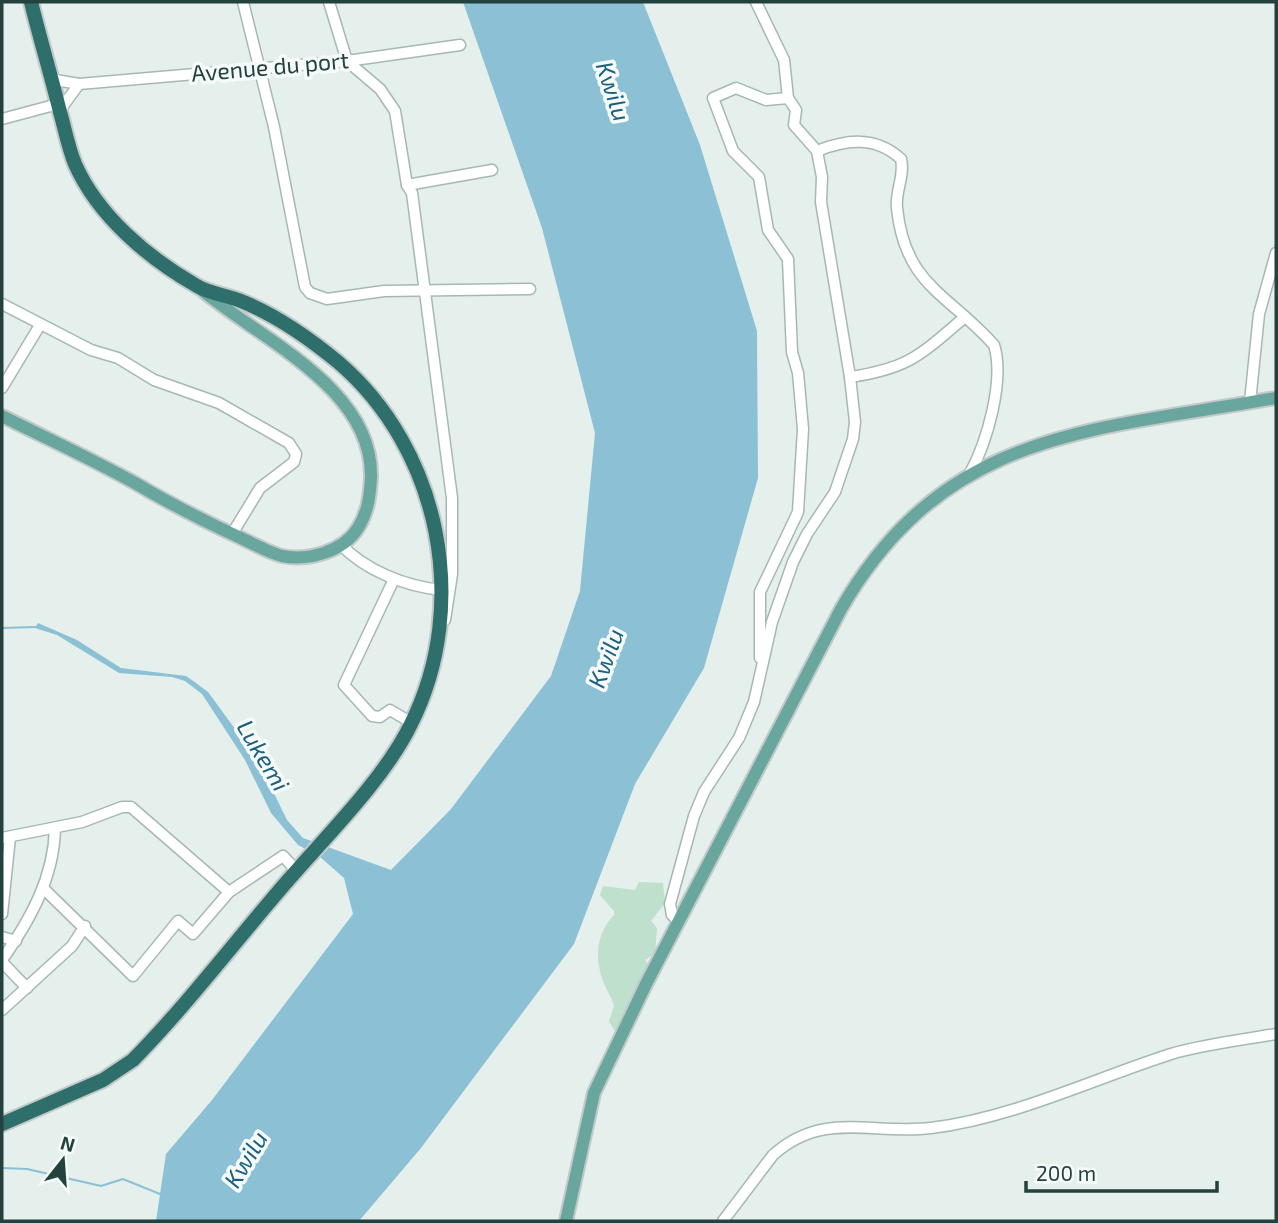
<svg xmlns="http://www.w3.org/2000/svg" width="1278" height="1223" font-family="'Exo 2',sans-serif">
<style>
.green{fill:#bee0cc}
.water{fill:#8cc0d5}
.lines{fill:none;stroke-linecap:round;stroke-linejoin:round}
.stream{stroke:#8cc0d5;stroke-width:2}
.minor-casing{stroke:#a7b8b4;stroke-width:13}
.major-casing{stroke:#c1cac9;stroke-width:16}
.highway-casing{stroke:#c1cac9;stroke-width:18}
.minor{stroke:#fff;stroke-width:10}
.major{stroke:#68a69e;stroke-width:12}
.highway{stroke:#2e6f6b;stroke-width:14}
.labels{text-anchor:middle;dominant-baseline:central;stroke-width:7;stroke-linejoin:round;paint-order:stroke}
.street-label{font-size:23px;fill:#23423e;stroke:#f6fbf9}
.water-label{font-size:24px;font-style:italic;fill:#1a6181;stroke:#f6fbf9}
</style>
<rect width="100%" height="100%" fill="#e5efec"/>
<!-- green -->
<path class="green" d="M639 882 663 883 665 903 651 921 657 928 655 954 645 960 649 965 619 1028 614 1030 609 1021 614 1006C612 997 606 990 603 981 594 957 597 932 614 915V911L600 895 603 886 635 890Z"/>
<!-- water -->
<path class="water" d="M463 2H643L700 145 757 331 758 478 704 668 635 784 574 944 421 1148 359 1221H156L166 1154 212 1100 353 914 344 878 319 856 298 845 271 813 245 760 202 694 185 681 172 677 119 673 57 635 35 628 38 623 77 640 121 668 186 676 196 683 208 692 238 733 268 781 287 820 303 838 391 870 451 809 551 676 580 591 595 433 542 228Z"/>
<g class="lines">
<!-- stream -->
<g class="stream">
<path d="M2 628 35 627"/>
<path d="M2 1168 27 1169 101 1186 123 1179 160 1194"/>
</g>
<!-- minor casing -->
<g class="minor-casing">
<g id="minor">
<path d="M243 2 274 127 305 287 310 293 327 299 384 291 530 289"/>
<path d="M329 2 347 61 380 89 395 111 407 185 412 193 452 498V574L445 620"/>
<path d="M50 79 79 84 347 61 460 45"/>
<path d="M60 110 79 84"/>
<path d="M2 119 58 104"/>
<path d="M817 151C847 139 876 136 901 159 905 176 895 191 897 208 905 286 949 294 994 345 1005 380 987 443 969 475"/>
<path d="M407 185 492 170"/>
<path d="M2 304 91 350 118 358 154 380 219 403 289 443 296 454 294 462 260 488 232 534"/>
<path d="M850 377C910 368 920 355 965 317"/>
<path d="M2 388 40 325"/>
<path d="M1250 402 1259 314 1276 253"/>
<path d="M340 544C366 571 405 586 441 590"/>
<path d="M394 579 344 685 372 716 380 717 390 710 412 723"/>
<path d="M760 658V592L798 512 803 429 798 373 792 352 788 259 768 230 759 177 733 151 713 98 736 88 766 100 788 98"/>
<path d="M2 838 82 822 122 807H131L229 892"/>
<path d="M43 888 133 976 178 921 193 934 229 892 283 856 296 870"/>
<path d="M2 914 10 837"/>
<path d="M679 921 672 915 670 904 694 816 704 792 739 738 754 702 772 622 793 562 807 534 835 492 853 439 855 422 850 377 821 202 822 177 817 151 794 125 796 110 788 98 784 60 756 2"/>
<path d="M2 937 16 941"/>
<path d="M2 960C30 920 54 878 55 828"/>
<path d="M2 962 27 988"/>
<path d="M2 1010 72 946 85 926"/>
<path d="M723 1221 773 1155C823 1110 871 1135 931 1128 1013 1118 1093 1079 1171 1054 1205 1044 1242 1040 1276 1034"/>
</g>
</g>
<!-- major casing -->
<g class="major-casing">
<g id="major">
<path d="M2 416C46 438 92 459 135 483 170 504 206 522 243 539 256 545 269 553 282 556 308 561 343 552 358 528 368 512 370 496 371 477 373 389 262 340 203 291"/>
<path d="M566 1221 594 1093 646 984 841 609C945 429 1092 431 1276 398"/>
</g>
</g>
<!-- highway casing -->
<g class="highway-casing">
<path id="highway" d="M2 1124 103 1080 133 1060C185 1007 230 948 278 892 320 842 383 782 411 724 471 604 440 449 338 362 309 338 276 315 241 301 227 295 210 294 197 286 148 258 98 216 75 164 68 147 65 129 60 112 51 75 40 39 31 2"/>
</g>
<!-- minor -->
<use href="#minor" class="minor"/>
<!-- major -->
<use href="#major" class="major"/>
<!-- highway -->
<use href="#highway" class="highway"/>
</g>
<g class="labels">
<!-- street labels -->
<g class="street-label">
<text transform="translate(270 66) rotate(-5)">Avenue du port</text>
</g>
<!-- water labels -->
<g class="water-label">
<text transform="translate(614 91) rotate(72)">Kwilu</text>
<text transform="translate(605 658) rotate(-70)">Kwilu</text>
<text transform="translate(264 755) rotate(59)">Lukemi</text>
<text transform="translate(245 1159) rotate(-59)">Kwilu</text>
</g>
</g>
<!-- border -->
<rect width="1278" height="1223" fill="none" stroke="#23423e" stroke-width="7"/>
<!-- north arrow -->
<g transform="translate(63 1160) rotate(17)" stroke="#f6fbf9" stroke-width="5" paint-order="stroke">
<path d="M0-5L12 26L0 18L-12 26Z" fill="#23423e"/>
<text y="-10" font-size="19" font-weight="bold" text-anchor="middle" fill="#23423e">N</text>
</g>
<!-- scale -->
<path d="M1026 1181v10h191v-10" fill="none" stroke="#23423e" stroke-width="3.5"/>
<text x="1036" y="1181" font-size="21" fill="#23423e" stroke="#f6fbf9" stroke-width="5" paint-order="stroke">200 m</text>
</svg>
